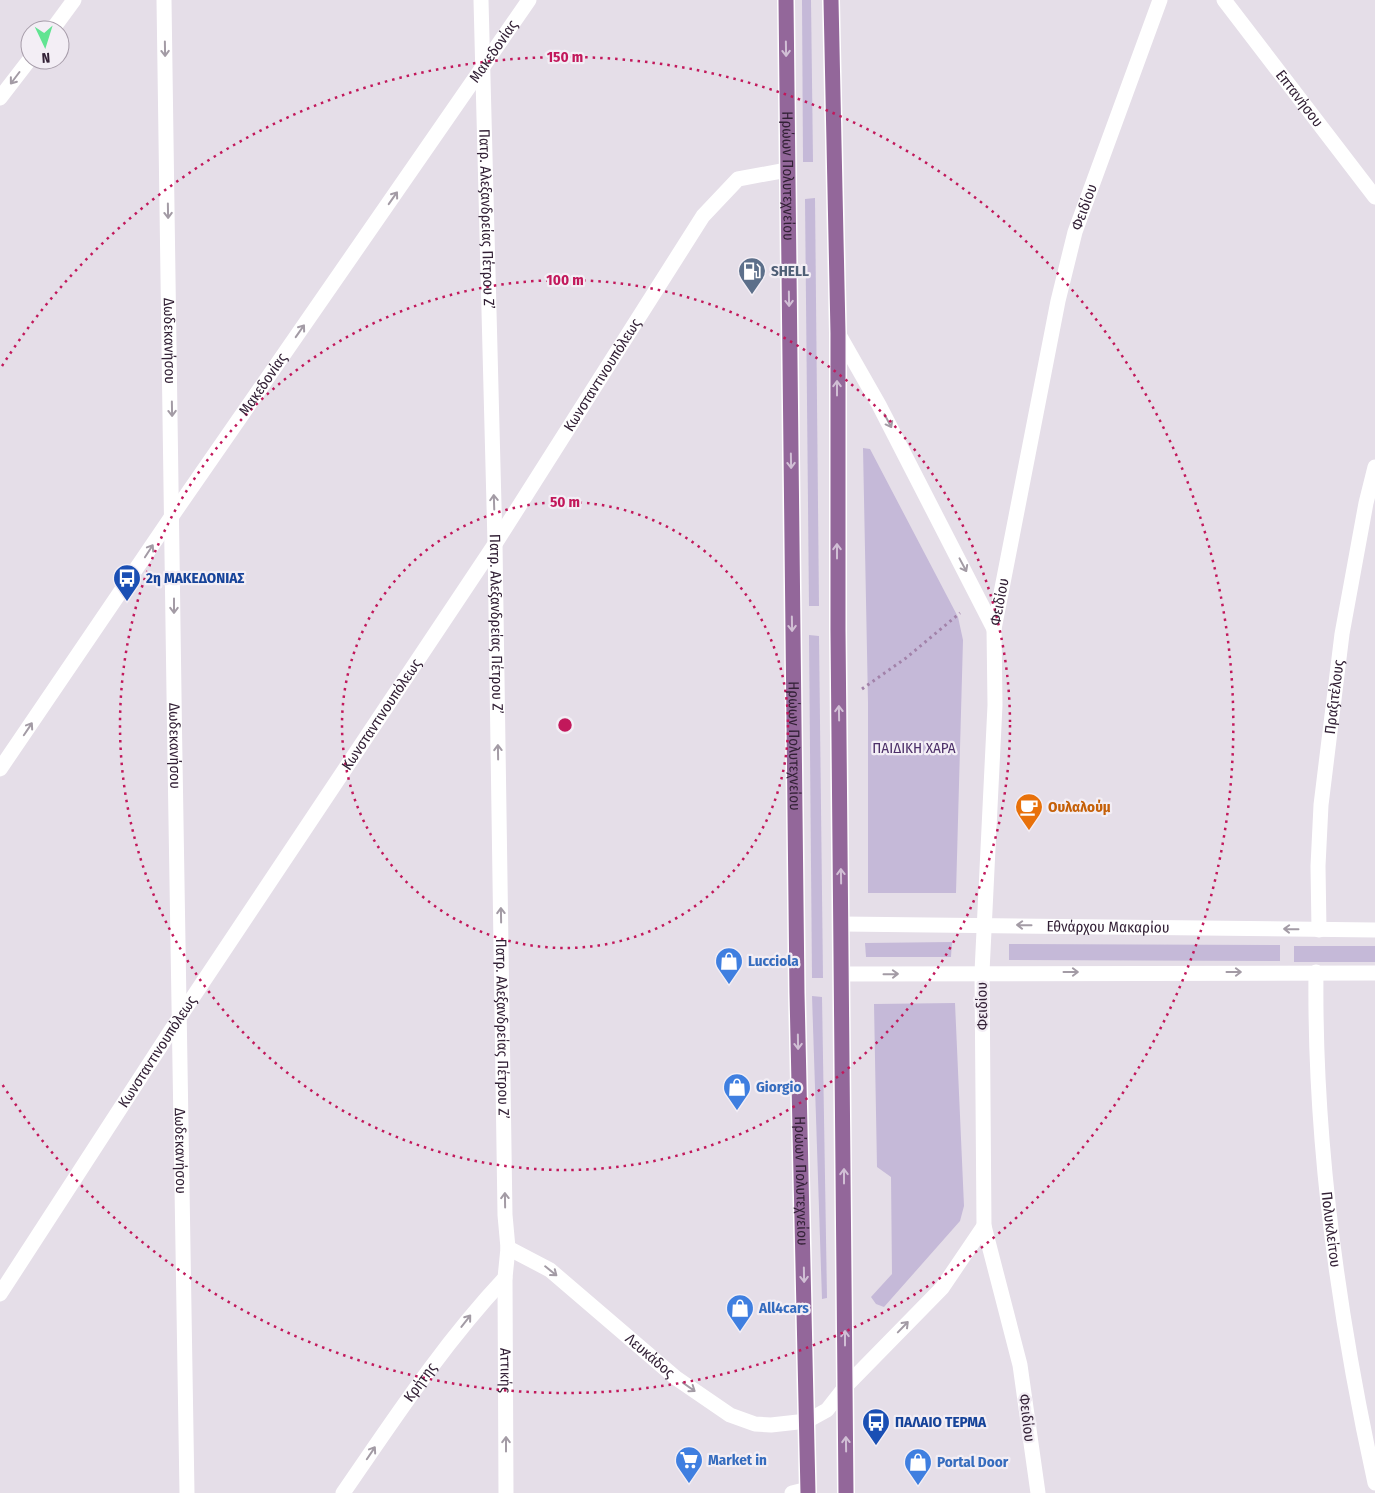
<svg xmlns="http://www.w3.org/2000/svg" width="1375" height="1493" font-family="'Fira Sans Condensed',sans-serif">
<style>
.green{fill:#c5b9d8}
.lines{fill:none;stroke-linecap:round;stroke-linejoin:round}
.major-casing{stroke:#fff;stroke-width:18}
.path{stroke:#a282a9;stroke-width:3;stroke-dasharray:2.5 4;stroke-linecap:butt}
.minor{stroke:#fff;stroke-width:15}
.major{stroke:#93679a;stroke-width:15}
.oneway{stroke:#a39ba5}
.oneway2{stroke:#d1bfd5}
.ring{fill:none;stroke:#c2185b;stroke-width:2.5;stroke-dasharray:2.5 5}
.labels{text-anchor:middle;dominant-baseline:central;stroke-width:4.5;stroke-linejoin:round;paint-order:stroke}
.street-label{font-size:15px;fill:#332136;stroke:#f3eef5}
.service-label{font-size:15px;font-weight:bold;fill:#4e5e75;stroke:#f3eef5;text-anchor:start}
.transit-label{font-size:15px;font-weight:bold;fill:#164399;stroke:#f3eef5;text-anchor:start}
.park-label{font-size:15px;fill:#4d3069;stroke:#f3eef5}
.food-label{font-size:15px;font-weight:bold;fill:#c56008;stroke:#f3eef5;text-anchor:start}
.shop-label{font-size:15px;font-weight:bold;fill:#366cbe;stroke:#f3eef5;text-anchor:start}
.centre{fill:#c2185b;stroke:#f3eef5;stroke-width:2.5}
.ring-label{font-size:15px;text-anchor:middle;font-weight:bold;fill:#c2185b;stroke:#f3eef5;stroke-width:4.5;stroke-linejoin:round;paint-order:stroke}
</style>
<rect width="100%" height="100%" fill="#e5dee8"/>
<!-- green -->
<g class="green">
<path d="M802 0H811L813 162H803Z"/>
<path d="M815 198 819 606H809L805 199Z"/>
<path d="M863 448 870 449 958 617 963 640 956 893H868V702Z"/>
<path d="M809 635 819 636 823 978H812Z"/>
<path d="M952 942 951 957H866L865 943Z"/>
<path d="M1009 944 1280 945V961L1009 960Z"/>
<rect x="1294" y="946" width="81" height="16"/>
<path d="M812 996 822 997 827 1298 822 1299Z"/>
<path d="M955 1003 964 1206 960 1221 884 1307 876 1304 871 1297 892 1274 891 1177 877 1167 874 1004Z"/>
</g>
<g class="lines">
<!-- major casing -->
<g class="major-casing">
<g id="major">
<path id="s12" d="M786 0 797 993 808 1493"/>
<path d="M831 0 838 333V630L846 1493"/>
</g>
</g>
<!-- path -->
<path class="path" d="M862 689 906 658 960 613"/>
<!-- minor -->
<g class="minor">
<path id="s1" d="M164 0C173 498 176 995 187 1493"/>
<path id="s2" d="M481 0 495 544 505 1215 508 1248 505 1278 506 1493"/>
<path id="s3" d="M1224 0 1375 197"/>
<path d="M52 30 74 0"/>
<path d="M0 98 30 59"/>
<path d="M838 333 879 405 994 629"/>
<path id="s4" d="M0 769 174 513 529 0"/>
<path id="s5" d="M842 924 1375 930"/>
<path id="s6" d="M1319 930 1318 866 1321 805 1342 634 1366 503 1375 467"/>
<path id="s7" d="M1316 972C1314 1145 1338 1315 1375 1483"/>
<path d="M842 974 1375 973"/>
<path id="s8" d="M508 1248 550 1270 676 1378 730 1415 755 1424 771 1425 807 1421 827 1410 845 1387 942 1288 984 1226"/>
<path id="s9" d="M0 1294 177 1021 495 544 703 216 738 179 787 170"/>
<path id="s10" d="M343 1493C394 1419 443 1344 505 1278"/>
<path d="M792 1493 808 1489"/>
<path id="s11" d="M1038 1493 1020 1365 984 1226 982 972 995 705 994 629 1058 301 1075 232 1160 0"/>
</g>
<!-- major -->
<use href="#major" class="major"/>
</g>
<!-- one-way arrows -->
<defs><path id="oneway-shaft" d="M-6 0H5M1.5-3L5.5 0L1.5 3" fill="none" stroke-width="1.6" stroke-linecap="round" stroke-linejoin="round" transform="scale(1.25)"/></defs>
<g class="oneway">
<use href="#oneway-shaft" transform="translate(165 49) rotate(89)"/>
<use href="#oneway-shaft" transform="translate(15 78) rotate(127)"/>
<use href="#oneway-shaft" transform="translate(393 198) rotate(-55)"/>
<use href="#oneway-shaft" transform="translate(168 211) rotate(89)"/>
<use href="#oneway-shaft" transform="translate(300 331) rotate(-55)"/>
<use href="#oneway-shaft" transform="translate(172 409) rotate(89)"/>
<use href="#oneway-shaft" transform="translate(888 421) rotate(62)"/>
<use href="#oneway-shaft" transform="translate(494 502) rotate(-92)"/>
<use href="#oneway-shaft" transform="translate(149 551) rotate(-57)"/>
<use href="#oneway-shaft" transform="translate(963 565) rotate(62)"/>
<use href="#oneway-shaft" transform="translate(174 606) rotate(90)"/>
<use href="#oneway-shaft" transform="translate(28 729) rotate(-56)"/>
<use href="#oneway-shaft" transform="translate(498 752) rotate(-91)"/>
<use href="#oneway-shaft" transform="translate(501 915) rotate(-91)"/>
<use href="#oneway-shaft" transform="translate(1024 925) rotate(-179)"/>
<use href="#oneway-shaft" transform="translate(1291 929) rotate(-179)"/>
<use href="#oneway-shaft" transform="translate(1071 972)"/>
<use href="#oneway-shaft" transform="translate(1234 972)"/>
<use href="#oneway-shaft" transform="translate(891 974) rotate(-1)"/>
<use href="#oneway-shaft" transform="translate(505 1200) rotate(-91)"/>
<use href="#oneway-shaft" transform="translate(551 1271) rotate(39)"/>
<use href="#oneway-shaft" transform="translate(466 1321) rotate(-52)"/>
<use href="#oneway-shaft" transform="translate(903 1327) rotate(-46)"/>
<use href="#oneway-shaft" transform="translate(689 1387) rotate(35)"/>
<use href="#oneway-shaft" transform="translate(506 1444) rotate(-90)"/>
<use href="#oneway-shaft" transform="translate(371 1453) rotate(-56)"/>
</g>
<g class="oneway2">
<use href="#oneway-shaft" transform="translate(786 49) rotate(89)"/>
<use href="#oneway-shaft" transform="translate(789 299) rotate(89)"/>
<use href="#oneway-shaft" transform="translate(837 388) rotate(-90)"/>
<use href="#oneway-shaft" transform="translate(791 461) rotate(89)"/>
<use href="#oneway-shaft" transform="translate(837 551) rotate(-90)"/>
<use href="#oneway-shaft" transform="translate(792 624) rotate(89)"/>
<use href="#oneway-shaft" transform="translate(839 713) rotate(-91)"/>
<use href="#oneway-shaft" transform="translate(841 876) rotate(-91)"/>
<use href="#oneway-shaft" transform="translate(798 1042) rotate(89)"/>
<use href="#oneway-shaft" transform="translate(844 1176) rotate(-90)"/>
<use href="#oneway-shaft" transform="translate(804 1275) rotate(89)"/>
<use href="#oneway-shaft" transform="translate(845 1338) rotate(-90)"/>
<use href="#oneway-shaft" transform="translate(846 1444) rotate(-91)"/>
</g>
<!-- distance rings -->
<g class="ring">
<circle cx="565" cy="725" r="223"/>
<circle cx="565" cy="725" r="445"/>
<path d="M2 366A668 668 0 1 1 2 1084"/>
</g>
<!-- icons -->
<defs>
<g id="fuel-pin" transform="scale(1.4375)"><path d="M0 17L-7.5 6A9.5 9.5 0 1 1 7.5 6Z" fill="#5c6f8a" stroke="#f3eef5"/><path d="M-5.5-6h7V0h2V4h1.3V-2.5L3-4.5l.8-.8L6-3V5H2.5V1h-1V6h-7ZM-4.2-4.7v3.2H.2V-4.7Z" fill="#fff"/></g>
<g id="bus-pin" transform="scale(1.4375)"><path d="M0 17L-7.5 6A9.5 9.5 0 1 1 7.5 6Z" fill="#1a4fb4" stroke="#f3eef5"/><path d="M-5-6H5V4H4V6H2V4H-2V6H-4V4H-5ZM-3.5-4V0h7V-4ZM-3.5 1.2v1.5H-2V1.2ZM2 1.2v1.5H3.5V1.2Z" fill="#fff"/></g>
<g id="cafe-pin" transform="scale(1.4375)"><path d="M0 17L-7.5 6A9.5 9.5 0 1 1 7.5 6Z" fill="#e8710a" stroke="#f3eef5"/><path d="M-5.5-4.5H6V0H3Q3 3.5 0 3.5H-2.5Q-5.5 3.5-5.5 0ZM3-3.2v2h1.7v-2ZM-6 4.5H4V6H-6Z" fill="#fff"/></g>
<g id="shop-pin" transform="scale(1.4375)"><path d="M0 17L-7.5 6A9.5 9.5 0 1 1 7.5 6Z" fill="#3f7fe0" stroke="#f3eef5"/><path d="M-5-2.5h2.3a2.7 3.5 0 0 1 5.4 0H5L5.5 6h-11ZM-1.5-2.5h3a1.5 2.3 0 0 0-3 0Z" fill="#fff"/></g>
<g id="supermarket-pin" transform="scale(1.4375)"><path d="M0 17L-7.5 6A9.5 9.5 0 1 1 7.5 6Z" fill="#3f7fe0" stroke="#f3eef5"/><path d="M-6-5.5h2.5l.6 2H6L4.5 2H-2.5L-4.4-4H-6ZM-1.5 3.2a1.3 1.3 0 1 0 .1 0ZM3 3.2a1.3 1.3 0 1 0 .1 0Z" fill="#fff"/></g>
</defs>
<g fill-rule="evenodd">
<use href="#fuel-pin" x="752" y="271"/>
<use href="#bus-pin" x="127" y="578"/>
<use href="#cafe-pin" x="1029" y="807"/>
<use href="#shop-pin" x="729" y="961"/>
<use href="#shop-pin" x="737" y="1087"/>
<use href="#shop-pin" x="740" y="1308"/>
<use href="#bus-pin" x="876" y="1422"/>
<use href="#supermarket-pin" x="689" y="1460"/>
<use href="#shop-pin" x="918" y="1462"/>
</g>
<g class="labels">
<!-- street labels -->
<g class="street-label">
<text stroke="none"><textPath href="#s4" startOffset="871">Μακεδονίας</textPath></text>
<text stroke="none"><textPath href="#s3" startOffset="124">Επτανήσου</textPath></text>
<text stroke="none"><textPath href="#s12" startOffset="176">Ηρώων Πολυτεχνείου</textPath></text>
<text stroke="none"><textPath href="#s11" startOffset="1302">Φειδίου</textPath></text>
<text stroke="none"><textPath href="#s2" startOffset="219">Πατρ. Αλεξανδρείας Πέτρου Ζ’</textPath></text>
<text stroke="none"><textPath href="#s1" startOffset="341">Δωδεκανήσου</textPath></text>
<text stroke="none"><textPath href="#s9" startOffset="1099">Κωνσταντινουπόλεως</textPath></text>
<text stroke="none"><textPath href="#s4" startOffset="466">Μακεδονίας</textPath></text>
<text stroke="none"><textPath href="#s11" startOffset="898">Φειδίου</textPath></text>
<text stroke="none"><textPath href="#s2" startOffset="624">Πατρ. Αλεξανδρείας Πέτρου Ζ’</textPath></text>
<text stroke="none"><textPath href="#s6" startOffset="234">Πραξιτέλους</textPath></text>
<text stroke="none"><textPath href="#s9" startOffset="694">Κωνσταντινουπόλεως</textPath></text>
<text stroke="none"><textPath href="#s1" startOffset="746">Δωδεκανήσου</textPath></text>
<text stroke="none"><textPath href="#s12" startOffset="746">Ηρώων Πολυτεχνείου</textPath></text>
<text stroke="none"><textPath href="#s5" startOffset="266">Εθνάρχου Μακαρίου</textPath></text>
<text transform="translate(982 1006) rotate(-91)">Φειδίου</text>
<text stroke="none"><textPath href="#s2" startOffset="1029">Πατρ. Αλεξανδρείας Πέτρου Ζ’</textPath></text>
<text stroke="none"><textPath href="#s9" startOffset="289">Κωνσταντινουπόλεως</textPath></text>
<text stroke="none"><textPath href="#s1" startOffset="1151">Δωδεκανήσου</textPath></text>
<text stroke="none"><textPath href="#s12" startOffset="1181">Ηρώων Πολυτεχνείου</textPath></text>
<text stroke="none"><textPath href="#s7" startOffset="258">Πολυκλείτου</textPath></text>
<text stroke="none"><textPath href="#s8" startOffset="179">Λευκάδος</textPath></text>
<text stroke="none"><textPath href="#s2" startOffset="1371">Αττικής</textPath></text>
<text stroke="none"><textPath href="#s10" startOffset="135">Κρήτης</textPath></text>
<text transform="translate(1027 1418) rotate(83)">Φειδίου</text>
</g>
<!-- service labels -->
<g class="service-label">
<text x="771" y="271">SHELL</text>
</g>
<!-- transit labels -->
<g class="transit-label">
<text x="146" y="578">2η ΜΑΚΕΔΟΝΙΑΣ</text>
<text x="895" y="1422">ΠΑΛΑΙΟ ΤΕΡΜΑ</text>
</g>
<!-- park labels -->
<g class="park-label">
<text x="914" y="748">ΠΑΙΔΙΚΗ ΧΑΡΑ</text>
</g>
<!-- food labels -->
<g class="food-label">
<text x="1048" y="807">Ουλαλούμ</text>
</g>
<!-- shop labels -->
<g class="shop-label">
<text x="748" y="961">Lucciola</text>
<text x="756" y="1087">Giorgio</text>
<text x="759" y="1308">All4cars</text>
<text x="708" y="1460">Market in</text>
<text x="937" y="1462">Portal Door</text>
</g>
</g>
<circle cx="565" cy="725" r="8" class="centre"/>
<g class="ring-label">
<text x="565" y="62">150 m</text>
<text x="565" y="285">100 m</text>
<text x="565" y="507">50 m</text>
</g>
<!-- north arrow -->
<g transform="translate(45 45) rotate(176)"><circle r="24" fill="#f3eef5" stroke="#a69ca9"/>
<path d="M0-4L9 19L0 12L-9 19Z" fill="#61e492"/>
<text y="-8" font-size="14" font-weight="bold" text-anchor="middle" fill="#332136">N</text>
</g>
</svg>
